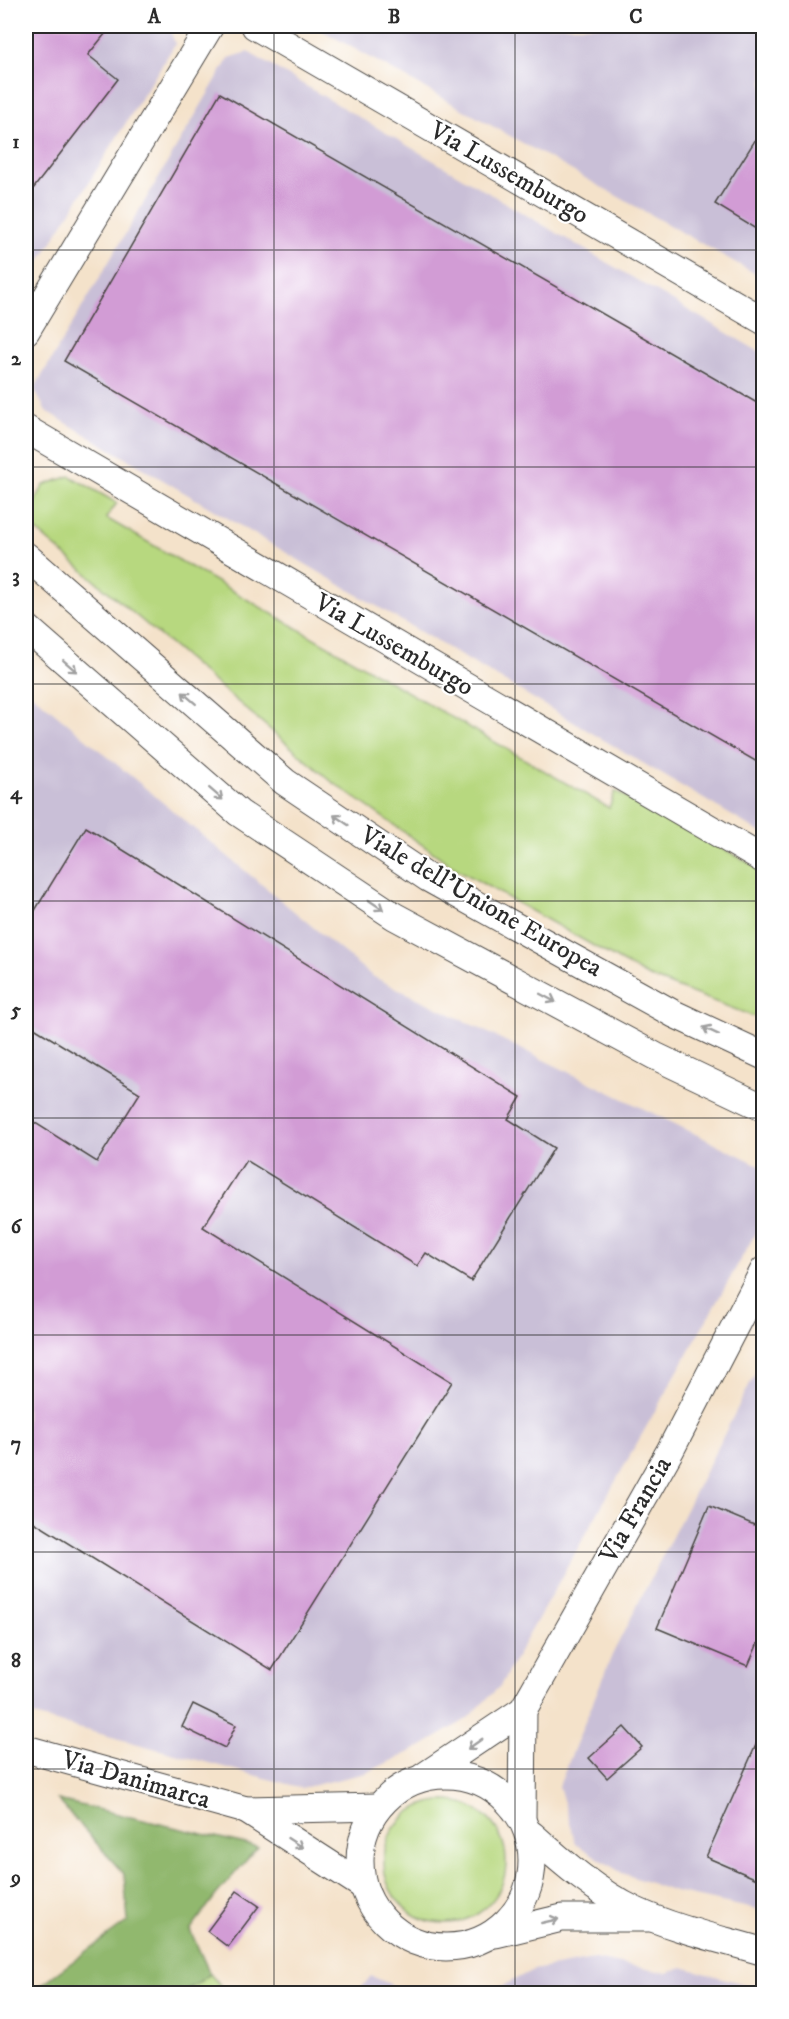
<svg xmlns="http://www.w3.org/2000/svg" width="789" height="2019" font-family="'IM FELL DW Pica',serif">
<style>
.industrial{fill:#c9bfd7}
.green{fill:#b7d87f;stroke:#718255;stroke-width:1.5}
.forest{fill:#91b86e;stroke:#5e724c;stroke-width:1.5}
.building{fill:#d29cd5}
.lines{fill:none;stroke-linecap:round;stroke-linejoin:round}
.street-casing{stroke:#494643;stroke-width:29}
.street{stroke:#fff;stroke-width:27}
.oneway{stroke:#a0a0a0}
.grid{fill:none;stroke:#2b2b2b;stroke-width:1.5;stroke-opacity:0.55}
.labels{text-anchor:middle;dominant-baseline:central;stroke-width:4.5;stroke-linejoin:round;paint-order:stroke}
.street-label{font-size:26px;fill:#2b2b2b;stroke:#fff}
.neatline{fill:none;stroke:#2b2b2b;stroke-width:2}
.grid-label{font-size:20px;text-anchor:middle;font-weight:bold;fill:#2b2b2b}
</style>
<rect width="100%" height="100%" fill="#fff"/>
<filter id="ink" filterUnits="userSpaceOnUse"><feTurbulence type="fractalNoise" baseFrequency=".0167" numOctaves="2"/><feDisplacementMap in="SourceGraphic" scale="12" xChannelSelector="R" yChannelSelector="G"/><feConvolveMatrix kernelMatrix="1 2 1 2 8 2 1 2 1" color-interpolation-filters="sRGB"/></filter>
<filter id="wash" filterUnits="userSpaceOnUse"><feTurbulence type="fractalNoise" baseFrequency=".008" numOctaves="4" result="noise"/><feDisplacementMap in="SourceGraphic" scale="24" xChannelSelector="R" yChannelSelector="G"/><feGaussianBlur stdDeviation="1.35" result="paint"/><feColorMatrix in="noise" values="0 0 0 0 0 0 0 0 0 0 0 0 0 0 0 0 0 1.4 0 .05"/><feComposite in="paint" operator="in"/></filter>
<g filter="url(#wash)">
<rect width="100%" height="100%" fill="#f4e2ca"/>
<!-- industrial -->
<g class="industrial">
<path d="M26 26H169L175 44 38 264 26 260Z"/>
<path d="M314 26H763V278Z"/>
<path d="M248 52 763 354V834L46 411 34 389 229 58Z"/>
<path d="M26 689 372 976 763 1167V1220L500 1686 467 1719 422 1746 366 1773 302 1788 26 1714Z"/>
<path d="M763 1358V1911L675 1892 622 1873 576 1844 559 1786 612 1655Z"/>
<path d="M594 1959 668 1973 682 1967 748 1985 763 1986V1993H468L502 1986 533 1970Z"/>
<path d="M371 1976 411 1993H357Z"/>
</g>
<!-- green -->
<g class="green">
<path d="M70 476 117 503 106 518 609 808 615 791 763 870V1020L647 976 457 869 331 781 26 522V494L35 501 44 485Z"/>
<circle cx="445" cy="1862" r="61"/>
<path d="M210 1974 227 1993 183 1994Z"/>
</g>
<!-- forest -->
<g class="forest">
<path d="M26 260 38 264 26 289Z"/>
<path d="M58 1800 258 1847 216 1895 190 1930 210 1974 183 1993H30L128 1921 124 1874Z"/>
</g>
<g id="blocks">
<!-- building -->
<g class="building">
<path d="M26 26H107L110 28 88 55 118 79 26 198Z"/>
<path d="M220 93 764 407V766L64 361Z"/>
<path d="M764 126V234L715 204Z"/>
<path d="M86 827 521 1097 508 1119 554 1148 471 1281 426 1253 417 1266 246 1160 203 1227 452 1382 272 1670 26 1517V1117L97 1162 140 1093 26 1023V925Z"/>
<path d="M709 1506 764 1529V1629L748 1666 657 1628Z"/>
<path d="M193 1704 236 1725 225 1748 182 1727Z"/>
<path d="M624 1727 642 1747 607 1778 589 1758Z"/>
<path d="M764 1727V1882L706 1857Z"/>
<path d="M237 1891 259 1906 228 1947 207 1931Z"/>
</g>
</g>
</g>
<g filter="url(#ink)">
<use href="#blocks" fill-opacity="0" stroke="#494643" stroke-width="1.5"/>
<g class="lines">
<!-- street casing -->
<g class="street-casing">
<g id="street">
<path d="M255 26 764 321"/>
<path d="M26 331 210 26"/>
<path d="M26 429 764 860"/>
<path d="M26 556 285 782 428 878 674 1014 764 1056"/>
<path d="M26 627 239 813 394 916 655 1056 764 1108"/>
<path d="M26 1749 246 1810 378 1807"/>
<circle cx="446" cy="1861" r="86"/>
<path d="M423 1777 523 1710 671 1449 764 1270"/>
<path d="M246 1810 362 1885"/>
<path d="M522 1818 523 1710"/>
<path d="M532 1835C563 1863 598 1893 636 1911 677 1930 721 1939 764 1952"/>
<path d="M496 1934 562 1918H648"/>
</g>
</g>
<!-- street -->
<use href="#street" class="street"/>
</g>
<!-- one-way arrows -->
<defs><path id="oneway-shaft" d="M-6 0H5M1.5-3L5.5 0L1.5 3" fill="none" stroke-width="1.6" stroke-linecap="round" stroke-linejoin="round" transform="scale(1.5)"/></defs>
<g class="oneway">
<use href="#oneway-shaft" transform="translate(70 666) rotate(41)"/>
<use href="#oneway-shaft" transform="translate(189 698) rotate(-139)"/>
<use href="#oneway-shaft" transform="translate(216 794) rotate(41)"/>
<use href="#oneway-shaft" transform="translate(341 820) rotate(-146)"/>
<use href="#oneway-shaft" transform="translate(376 905) rotate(34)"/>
<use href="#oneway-shaft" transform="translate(548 998) rotate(28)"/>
<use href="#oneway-shaft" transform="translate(711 1031) rotate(-155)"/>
<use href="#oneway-shaft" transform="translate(475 1744) rotate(145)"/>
<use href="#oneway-shaft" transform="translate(295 1843) rotate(33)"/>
<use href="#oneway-shaft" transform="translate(550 1921) rotate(-13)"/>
</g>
</g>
<!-- grid -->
<path class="grid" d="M274 26V1994M515 26V1994M26 250H764M26 467H764M26 684H764M26 901H764M26 1118H764M26 1335H764M26 1552H764M26 1769H764"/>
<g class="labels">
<!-- street labels -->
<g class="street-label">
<text transform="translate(509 173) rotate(30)">Via Lussemburgo</text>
<text transform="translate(394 645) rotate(30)">Via Lussemburgo</text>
<text transform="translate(481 902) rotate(30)">Viale dell'Unione Europea</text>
<text transform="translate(636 1510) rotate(-60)">Via Francia</text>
<text transform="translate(136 1780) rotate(16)">Via Danimarca</text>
</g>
</g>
<!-- margin -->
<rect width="789" height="2019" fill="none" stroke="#fff" stroke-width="66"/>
<rect x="33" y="33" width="723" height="1953" class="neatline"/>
<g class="grid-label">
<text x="154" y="23">A</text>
<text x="394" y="23">B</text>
<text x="636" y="23">C</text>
<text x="16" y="148">1</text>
<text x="16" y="365">2</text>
<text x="16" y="582">3</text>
<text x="16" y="799">4</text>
<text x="16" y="1016">5</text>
<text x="16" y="1233">6</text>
<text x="16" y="1450">7</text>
<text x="16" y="1667">8</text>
<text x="16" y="1884">9</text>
</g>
</svg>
